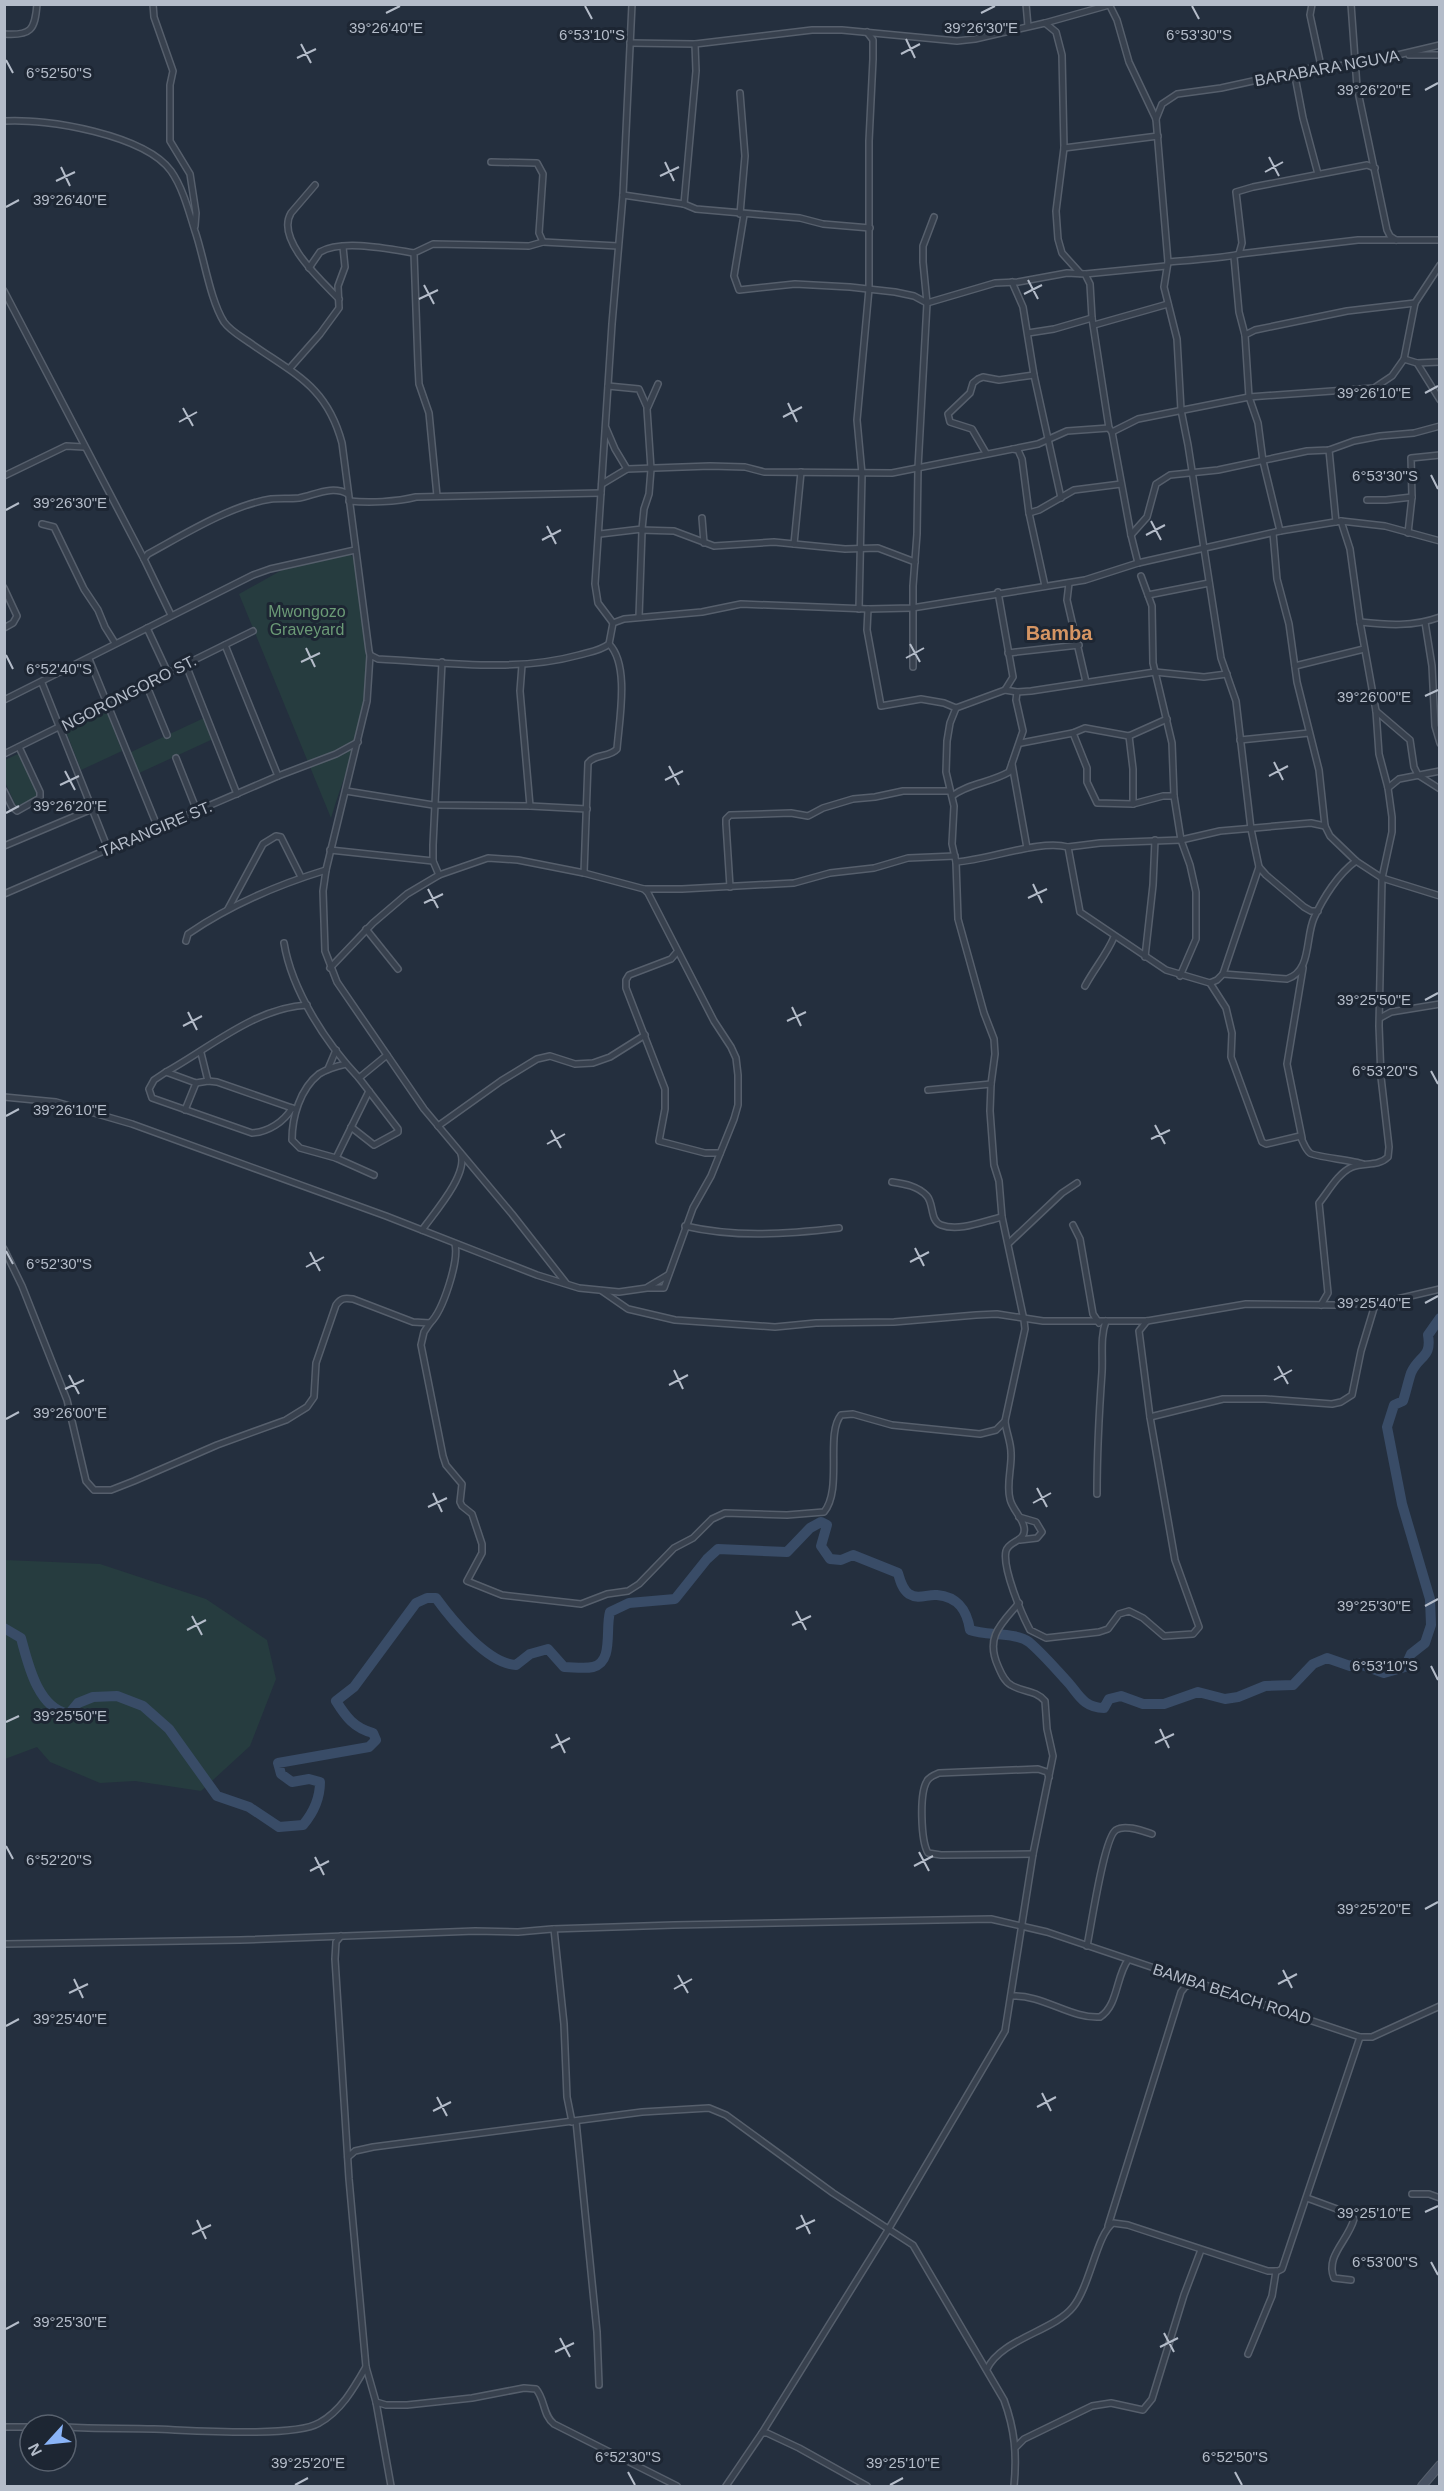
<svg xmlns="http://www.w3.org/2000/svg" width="1444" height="2491" font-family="Helvetica,sans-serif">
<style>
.green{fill:#263c3f}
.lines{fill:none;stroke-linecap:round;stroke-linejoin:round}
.river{stroke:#394c67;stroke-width:10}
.street-casing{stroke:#565f6c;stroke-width:8}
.secondary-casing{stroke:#565f6c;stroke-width:10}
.street{stroke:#38414e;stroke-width:5}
.secondary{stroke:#465061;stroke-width:8}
.ticks{fill:none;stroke:#b4bcc9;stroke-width:2}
.labels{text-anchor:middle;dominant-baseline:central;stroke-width:6;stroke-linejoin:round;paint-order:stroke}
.street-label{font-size:16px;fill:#b4bcc9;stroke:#1d2633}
.park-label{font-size:16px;fill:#6b9a76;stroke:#1d2633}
.quarter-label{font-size:20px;font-weight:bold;fill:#d59563;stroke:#1d2633}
.ticks-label{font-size:15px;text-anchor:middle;fill:#b4bcc9;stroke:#1d2633;stroke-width:6;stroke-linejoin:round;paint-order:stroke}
</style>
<rect width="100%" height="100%" fill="#242f3e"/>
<!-- green -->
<g class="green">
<path d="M344 555H351L355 561C360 603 369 647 366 690 363 733 343 777 331 818L239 594 282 570Z"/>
<path d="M106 710 122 751 81 770 65 729Z"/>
<path d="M204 718 213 739 137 774 129 753Z"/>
<path d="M20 753 37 795 34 800 16 806 5 782V760Z"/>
<path d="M5 1560 100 1564 206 1599 267 1640 276 1679 250 1746 201 1791 135 1781 100 1783 50 1762 37 1747 5 1759Z"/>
</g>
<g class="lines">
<!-- river -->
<path class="river" d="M4 1628 21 1638C28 1664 38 1709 69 1714L78 1703 93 1697 117 1696 143 1706 169 1729 217 1796 249 1807 279 1827 303 1825C314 1812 320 1799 320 1782L309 1779 292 1782 281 1774 278 1763 369 1747 376 1740 373 1733C354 1728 346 1717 336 1701L354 1687 416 1603 427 1598H436C452 1620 488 1664 516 1665L530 1654 548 1649 564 1667C573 1667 584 1669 593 1667 614 1662 605 1629 610 1612L629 1603 675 1599 707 1559 718 1549 787 1552 810 1528 821 1522 827 1525 821 1546 830 1559 841 1560 853 1555 898 1573C900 1580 902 1589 909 1594 919 1600 927 1594 937 1595 959 1597 967 1611 970 1630 986 1636 1016 1632 1029 1642 1042 1653 1054 1667 1065 1679 1078 1692 1082 1708 1104 1708L1109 1699 1121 1696 1143 1704H1164L1198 1692 1225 1699 1238 1697 1265 1686 1293 1685 1313 1664 1327 1658 1350 1666 1357 1663 1384 1673 1405 1667 1411 1654 1425 1643 1431 1625 1430 1599 1402 1504 1387 1427 1394 1405 1403 1401C1406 1392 1408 1382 1411 1373 1419 1355 1432 1358 1428 1335L1440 1318"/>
<!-- street casing -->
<g class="street-casing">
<g id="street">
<path d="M153 4 154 17 173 71 170 85V141L190 174 196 213 195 226"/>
<path d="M1026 4 1028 26"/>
<path d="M1109 4 1117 20 1129 62 1156 119 1168 262 1164 287 1177 339 1181 410 1188 445 1221 658 1236 701 1251 829 1259 867 1266 875 1304 907 1311 911H1318"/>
<path d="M1312 4 1310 15 1321 66"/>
<path d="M1351 4 1357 87 1387 230 1390 236 1396 240"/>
<path d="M1045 23 1109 5"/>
<path d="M4 34C31 36 35 30 37 4"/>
<path d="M630 43 695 44 812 30H842L957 41 975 39 1045 23 1056 32 1062 55 1064 148 1056 211 1058 239 1062 253 1080 273"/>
<path d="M1409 55H1440"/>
<path d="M1294 71 1303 118 1318 174"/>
<path d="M740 93 745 156 740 214"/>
<path d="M1156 119 1162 104 1177 94 1221 88 1321 66 1355 65 1440 45"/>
<path d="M4 121C47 118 145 135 171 171 183 188 189 212 195 231 204 257 210 300 224 322 231 332 244 338 253 345 296 375 327 387 342 443L369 651 370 655 378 659C444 662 514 673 579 655 589 652 600 651 609 644L613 623 624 619 702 612 741 604 868 609 912 608 1085 580 1138 563 1280 531 1341 521 1385 526 1440 541"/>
<path d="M1064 148 1158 136"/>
<path d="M491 162 537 163 543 174 539 233 543 242 618 246"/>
<path d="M315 185 291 213C275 240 323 282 339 299"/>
<path d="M623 195 684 204 696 209 800 218 823 224 870 228"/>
<path d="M684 204 696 71 695 44"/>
<path d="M744 215 734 276 739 290 795 284 850 287 895 292 914 296 927 303 995 283 1018 282 1067 273 1085 274 1090 284 1092 318 1109 428 1112 432"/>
<path d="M1239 254 1242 243 1236 192 1253 187 1367 165 1375 168"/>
<path d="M1234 257 1239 312 1245 335"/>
<path d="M1168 262C1179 261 1234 257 1239 254L1358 240H1440"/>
<path d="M309 268 320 252C342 239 389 249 414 253"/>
<path d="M1085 274 1166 266"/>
<path d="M1012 282 1023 307 1034 375 1061 498"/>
<path d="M4 291 144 559"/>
<path d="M1094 325 1168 304"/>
<path d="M1028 333 1054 329 1092 318"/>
<path d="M1404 359 1417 363 1440 400"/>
<path d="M1417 363 1440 362"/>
<path d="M290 368 320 334 339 308 338 286 345 267 343 247"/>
<path d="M608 386 639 389 647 407"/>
<path d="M606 428 615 449 627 469"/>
<path d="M1013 449 1018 450 1022 459 1029 513"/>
<path d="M1329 450 1336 522"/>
<path d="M986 453 972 429 950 422 948 414 970 393 973 383 978 379 983 377 999 380 1034 375"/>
<path d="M4 476 66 446 84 447"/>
<path d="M602 484 627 469 710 466 745 467 764 472 892 473 1038 444 1067 431 1109 428"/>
<path d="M437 496 429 413 419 384 418 365 414 253 433 244 529 246 543 242"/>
<path d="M1367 500H1386L1412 497"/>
<path d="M349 501C369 503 396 502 416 497L601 493"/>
<path d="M702 518 704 543"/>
<path d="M42 524 54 527 84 589 98 610 105 627 115 643"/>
<path d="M640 530 674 531 714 546 774 542 845 549 878 548 915 562"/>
<path d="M1280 531 1263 461 1258 423 1249 397 1245 335 1255 330 1347 311 1415 303"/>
<path d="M1273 533 1277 579 1289 624 1297 682 1319 770 1325 826 1330 836 1356 861 1382 878 1440 896"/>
<path d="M1408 533 1412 497 1411 458 1440 455"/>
<path d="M600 534 642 529 644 509 649 494 651 469 647 409 658 384"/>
<path d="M1131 535 1147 517 1156 484 1170 475 1218 470 1307 451 1329 450 1354 441 1380 436 1414 433 1440 426"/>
<path d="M794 544 801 472"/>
<path d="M1138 563 1131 535 1112 432 1138 419 1249 397 1374 388 1392 376 1404 359 1415 303 1440 265"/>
<path d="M1141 576 1152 606 1153 663 1172 743 1174 796"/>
<path d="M1069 583 1067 600 1086 682"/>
<path d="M1045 586 1029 513 1039 510 1074 490 1121 484"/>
<path d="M4 588 17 616 13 623 4 628"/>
<path d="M998 592 1013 677 1005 690 956 708 950 723 947 741 946 772 954 806 952 844 956 862 958 919 984 1013 994 1039 995 1054 991 1084 990 1111 994 1165 999 1181 1002 1217 1024 1320 1025 1329 1005 1421C1006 1432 1011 1442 1011 1453 1012 1467 1006 1485 1010 1499 1012 1509 1022 1517 1024 1527 1027 1542 1009 1540 1006 1551 1002 1568 1022 1615 1030 1630L1046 1638 1099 1632 1108 1629 1119 1614 1129 1611 1143 1618 1164 1636 1193 1634 1199 1627 1175 1560 1150 1417 1139 1331 1147 1321"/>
<path d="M1148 595 1209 583"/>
<path d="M859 609 862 474 857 420 869 289V141L873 59V40L867 32"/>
<path d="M868 609 867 630 881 706 921 699 944 703 956 708"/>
<path d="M171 615 144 559 148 554C183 535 231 505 271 499 280 498 289 499 299 498 315 495 332 485 348 494"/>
<path d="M639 617 642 531"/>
<path d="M1360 622C1387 625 1413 627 1440 617"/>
<path d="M1425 622 1432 666 1435 726 1440 743"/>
<path d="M613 623 598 603 595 584 612 324 623 195 632 4"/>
<path d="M147 628 168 673"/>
<path d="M225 645 278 776"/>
<path d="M1008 653 1079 645"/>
<path d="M370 655 367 701 326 870 323 891 325 951 337 982 424 1109 512 1214 566 1283"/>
<path d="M89 659 158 828"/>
<path d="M186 665 237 794"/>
<path d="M522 665 520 691 530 806"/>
<path d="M1295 666 1364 649"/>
<path d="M913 667V586L917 534 918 468 927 303 923 262V246L934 217"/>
<path d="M42 683 108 849"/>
<path d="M146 684 167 735"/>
<path d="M1005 690 1017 692 1031 691 1155 672 1204 677 1227 674"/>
<path d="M4 700 253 575 270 569 355 550"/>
<path d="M1376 711 1410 740 1414 767 1418 775 1440 789"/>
<path d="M1073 733 1087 768V782L1097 803 1133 804 1163 796H1174L1181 840 1190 865 1196 892V939L1180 976"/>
<path d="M1129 736 1133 769V804"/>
<path d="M1240 740 1309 733"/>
<path d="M1021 743 1073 733 1085 728 1129 736 1167 719"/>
<path d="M4 754 253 631"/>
<path d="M176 758 197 811"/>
<path d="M1012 764 1027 848"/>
<path d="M1388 788 1399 779 1440 771"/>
<path d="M4 791 12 807 17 811 40 798V792L19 747"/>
<path d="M346 791 433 805 530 806 587 809"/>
<path d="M952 796C969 783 990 783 1009 772L1023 731 1016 700 1017 692"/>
<path d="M4 846 92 809"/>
<path d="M1068 847 1100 843 1181 840 1220 831 1311 823 1325 826"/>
<path d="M330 850 433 861"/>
<path d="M956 862C989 860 1040 839 1068 847L1080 912 1166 970 1210 983 1226 1008 1232 1033 1231 1057 1262 1142 1266 1144 1300 1136C1303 1141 1305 1149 1310 1153 1315 1157 1352 1160 1363 1164"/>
<path d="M584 873 588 763C596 753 609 758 617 749 619 721 630 665 609 644"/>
<path d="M439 875 433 861V845L442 662"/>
<path d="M730 887 726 824V819L730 815 791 813 808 816 823 808 853 799 875 797 903 791H949"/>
<path d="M644 889H682L794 883 830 873 874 868 908 858 955 856"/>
<path d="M4 894 278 776 336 754 358 742"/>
<path d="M228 909 263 844 276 836 281 837 301 877"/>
<path d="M366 929 398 969"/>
<path d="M186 941 188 934C230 905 277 885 326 870"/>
<path d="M284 943C292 991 326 1043 359 1078L387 1055"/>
<path d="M677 952 671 959 629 975 626 980V988L665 1089V1109L659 1141 705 1153H720"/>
<path d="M1145 957 1153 885 1155 840"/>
<path d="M1223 974 1287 979C1312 971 1305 938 1314 918 1323 898 1338 874 1356 861"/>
<path d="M1210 983 1217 980 1223 974 1259 867"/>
<path d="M1085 986C1094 969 1107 954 1114 937"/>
<path d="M1380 1018 1391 1012 1440 1004"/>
<path d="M201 1053 208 1081"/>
<path d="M346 1064C337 1066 327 1069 319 1074 300 1089 292 1117 292 1140L300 1148 336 1158 374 1175"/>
<path d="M328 1069 336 1050"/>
<path d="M166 1072 196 1083 208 1081 217 1082 295 1109"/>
<path d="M928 1090 991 1084"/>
<path d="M4 1097 56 1102 132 1124 386 1216 537 1275 579 1288 619 1292 647 1288H664L693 1208 711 1176 734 1119 738 1105V1075L736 1058 731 1047 714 1021 648 893 644 889 584 873 518 860 488 858 439 875 407 894 373 923 330 968"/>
<path d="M292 1108C284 1122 268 1132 252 1133L152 1098 149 1089 154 1080 166 1072C211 1047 255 1008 307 1005"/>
<path d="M185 1110 196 1083"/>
<path d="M438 1126 501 1081 537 1059 550 1056 575 1064 593 1063 610 1057 645 1035"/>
<path d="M351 1127 374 1145 398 1132V1129L359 1078"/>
<path d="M1302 1138 1287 1064 1303 968"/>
<path d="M336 1158 369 1091"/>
<path d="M892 1182C905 1184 918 1186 927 1196 934 1204 930 1221 941 1225 959 1232 984 1221 1002 1217"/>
<path d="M1073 1225 1080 1239 1093 1314 1099 1323"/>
<path d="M685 1226C736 1238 788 1234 839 1228"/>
<path d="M422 1230C434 1213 468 1175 461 1154"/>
<path d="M1009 1243 1062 1193 1077 1183"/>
<path d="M4 1249 22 1286 67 1400 86 1481 94 1490H111L134 1481 217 1445 286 1420 307 1407 314 1397 316 1363 336 1305C341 1298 344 1298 353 1299L413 1322 430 1323C443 1311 459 1261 455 1244"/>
<path d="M648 1287 668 1275"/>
<path d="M602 1291 628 1309 675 1320 775 1327 816 1323 894 1322 976 1315 997 1314 1043 1321H1147L1246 1304 1338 1305 1367 1303 1374 1308 1361 1351 1352 1395 1341 1402 1332 1404 1265 1399H1223L1150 1417"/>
<path d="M1321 1305 1328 1293 1319 1203C1328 1192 1338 1173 1352 1167 1364 1162 1378 1167 1388 1157L1389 1147 1381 1077 1379 1026 1382 878 1392 832V817L1388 788 1379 754 1376 711 1360 622 1350 549 1341 521"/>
<path d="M1374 1308 1376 1304 1440 1289"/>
<path d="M430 1323 424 1332 421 1345 443 1456 446 1465 462 1484 460 1502 462 1506 472 1514 482 1544V1553L467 1581 502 1595 581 1604 607 1594 628 1591 639 1584 674 1548 693 1538 712 1519 725 1513 787 1515 824 1512C843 1489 825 1434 841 1415L853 1414 892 1425 980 1434 996 1430 1005 1421"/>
<path d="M1097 1494C1097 1452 1099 1414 1102 1372 1103 1355 1100 1337 1106 1321"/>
<path d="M1019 1517 1036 1522 1042 1532 1037 1538 1020 1540"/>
<path d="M1033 1854 941 1855 928 1853C921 1841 919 1794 927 1781 929 1777 934 1775 939 1773L1038 1769 1047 1772 1049 1777"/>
<path d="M554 1929 564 2024 567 2097 572 2122"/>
<path d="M341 1936 336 1942 335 1959 349 2179 366 2367 376 2402 391 2486"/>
<path d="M4 1944 240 1940 475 1931 518 1932 552 1929 674 1925 991 1919 1047 1932 1360 2037H1372L1440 2006"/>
<path d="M1087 1946C1091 1927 1104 1837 1116 1830 1125 1824 1143 1831 1152 1834"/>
<path d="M1011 1996C1042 1994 1071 2019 1100 2017 1118 2006 1116 1976 1128 1960"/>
<path d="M576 2121 597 2332 599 2385"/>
<path d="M348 2157 355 2151 373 2147 642 2112 709 2108 726 2115 833 2193 913 2245 1004 2400C1015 2430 1017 2455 1014 2486"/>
<path d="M1412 2194H1429L1440 2198"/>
<path d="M1307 2198 1337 2209 1354 2219C1348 2241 1325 2256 1334 2278L1351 2280"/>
<path d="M1108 2226 1181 1992 1185 1987 1195 1982"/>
<path d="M1248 2354 1272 2296 1276 2271"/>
<path d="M987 2369C1001 2339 1054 2331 1073 2307 1090 2286 1097 2234 1113 2223L1128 2225 1268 2271H1278L1282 2269 1360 2037"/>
<path d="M376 2402 386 2405H407L472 2398 524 2388 536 2389C545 2399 543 2416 554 2424L677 2486"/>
<path d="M4 2427H30"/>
<path d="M66 2427C95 2429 125 2428 154 2429 188 2430 294 2438 319 2423 341 2411 354 2388 366 2367"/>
<path d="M762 2433 888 2230 1005 2031 1033 1854 1053 1756 1047 1729 1045 1701C1036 1690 1022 1692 1011 1685 1004 1681 1001 1673 998 1666 985 1637 1001 1624 1019 1603"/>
<path d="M1016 2447 1024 2439 1092 2406 1111 2403 1143 2410 1152 2399 1184 2295 1201 2250"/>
<path d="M726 2486 762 2433H767L799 2448 867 2486"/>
</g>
</g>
<!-- secondary casing -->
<g class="secondary-casing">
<path id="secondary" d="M1422 2486 1440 2465"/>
</g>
<!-- street -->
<use href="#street" class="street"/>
<!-- secondary -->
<use href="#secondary" class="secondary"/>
</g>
<!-- ticks -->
<path class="ticks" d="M585 6 592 19M1192 6 1199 19M386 13 400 6M981 13 995 6M906 39 915 58M301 44 311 63M901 54 920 44M297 58 316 49M6 60 13 73M1425 90 1438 83M1269 157 1279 176M665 162 674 181M61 167 70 186M1265 172 1283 162M660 176 679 167M56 181 75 172M6 207 19 200M1028 280 1038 299M424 285 434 304M1024 294 1042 285M419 299 438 290M1425 393 1438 386M788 403 797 422M183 408 193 426M783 417 802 407M179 422 197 412M1431 475 1438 489M6 510 19 503M1151 521 1161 540M547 526 556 544M1146 535 1165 525M542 540 561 530M910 644 920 662M306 648 315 667M6 655 13 669M906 658 924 648M301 662 320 653M1425 696 1438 690M1274 762 1283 780M669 766 679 785M65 771 75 790M1269 776 1288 766M665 780 683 771M60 785 79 776M6 813 19 806M1033 884 1042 903M428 889 438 908M1028 898 1047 889M424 903 443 894M1425 1000 1438 993M792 1007 801 1026M188 1012 197 1030M787 1021 806 1012M183 1026 202 1016M1431 1071 1438 1084M6 1116 19 1109M1155 1125 1165 1144M551 1130 561 1148M1151 1139 1170 1130M547 1144 565 1134M915 1248 924 1266M6 1251 13 1264M310 1252 320 1271M910 1262 929 1252M306 1267 324 1257M1425 1303 1438 1296M1278 1366 1288 1384M674 1370 683 1389M69 1375 79 1394M1274 1380 1292 1370M669 1385 688 1375M65 1389 84 1380M6 1419 19 1412M1037 1488 1047 1507M433 1493 442 1512M1033 1503 1051 1493M428 1507 447 1498M1425 1606 1438 1599M796 1611 806 1630M192 1616 202 1635M792 1625 811 1616M187 1630 206 1620M1431 1666 1438 1680M6 1722 19 1716M1160 1729 1169 1748M556 1734 565 1753M1155 1743 1174 1734M551 1748 570 1738M6 1846 13 1859M919 1852 929 1871M315 1857 324 1875M914 1866 933 1856M310 1871 329 1861M1425 1909 1438 1902M1283 1970 1292 1988M678 1975 688 1993M74 1979 83 1998M1278 1984 1297 1974M674 1989 692 1979M69 1993 88 1984M6 2026 19 2019M1042 2093 1051 2111M437 2097 447 2116M1037 2107 1056 2097M433 2111 451 2102M1425 2212 1438 2206M801 2215 810 2234M197 2220 206 2239M796 2229 815 2220M192 2234 211 2225M1431 2262 1438 2275M6 2329 19 2322M1164 2333 1174 2352M560 2338 570 2357M1160 2347 1178 2338M555 2352 574 2343M628 2472 635 2485M1235 2472 1242 2485M295 2485 308 2478M890 2485 903 2478"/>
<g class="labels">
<!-- street labels -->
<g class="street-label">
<text transform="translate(1327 68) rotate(-10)">BARABARA NGUVA</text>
<text transform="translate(129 693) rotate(-27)">NGORONGORO ST.</text>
<text transform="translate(156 829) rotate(-23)">TARANGIRE ST.</text>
<text transform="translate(1232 1994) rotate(18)">BAMBA BEACH ROAD</text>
</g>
<!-- park labels -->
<g class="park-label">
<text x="307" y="611">Mwongozo<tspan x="307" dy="18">Graveyard</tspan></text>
</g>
<!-- quarter labels -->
<g class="quarter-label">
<text x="1059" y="633">Bamba</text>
</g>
</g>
<g class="ticks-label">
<text x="386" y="33">39°26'40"E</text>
<text x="981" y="33">39°26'30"E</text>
<text x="592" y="40">6°53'10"S</text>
<text x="1199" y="40">6°53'30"S</text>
<text x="59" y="78">6°52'50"S</text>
<text x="1374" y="95">39°26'20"E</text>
<text x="70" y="205">39°26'40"E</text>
<text x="1374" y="398">39°26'10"E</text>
<text x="1385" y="481">6°53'30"S</text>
<text x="70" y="508">39°26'30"E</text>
<text x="59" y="674">6°52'40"S</text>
<text x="1374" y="702">39°26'00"E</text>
<text x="70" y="811">39°26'20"E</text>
<text x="1374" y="1005">39°25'50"E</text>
<text x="1385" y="1076">6°53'20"S</text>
<text x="70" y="1115">39°26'10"E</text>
<text x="59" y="1269">6°52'30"S</text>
<text x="1374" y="1308">39°25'40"E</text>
<text x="70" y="1418">39°26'00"E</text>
<text x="1374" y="1611">39°25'30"E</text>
<text x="1385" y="1671">6°53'10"S</text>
<text x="70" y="1721">39°25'50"E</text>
<text x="59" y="1865">6°52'20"S</text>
<text x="1374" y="1914">39°25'20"E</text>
<text x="70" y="2024">39°25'40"E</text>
<text x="1374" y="2218">39°25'10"E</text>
<text x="1385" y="2267">6°53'00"S</text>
<text x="70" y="2327">39°25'30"E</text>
<text x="628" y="2462">6°52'30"S</text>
<text x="1235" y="2462">6°52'50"S</text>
<text x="308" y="2468">39°25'20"E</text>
<text x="903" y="2468">39°25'10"E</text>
</g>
<!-- border -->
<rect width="1444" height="2491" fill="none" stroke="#b4bcc9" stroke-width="12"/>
<!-- north arrow -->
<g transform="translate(48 2443) rotate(243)"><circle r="28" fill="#1d2633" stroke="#59626f" stroke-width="1.5"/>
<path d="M0-4.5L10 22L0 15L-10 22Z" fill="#8ab4f8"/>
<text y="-9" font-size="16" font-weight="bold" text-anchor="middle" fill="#b4bcc9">N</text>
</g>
</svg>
